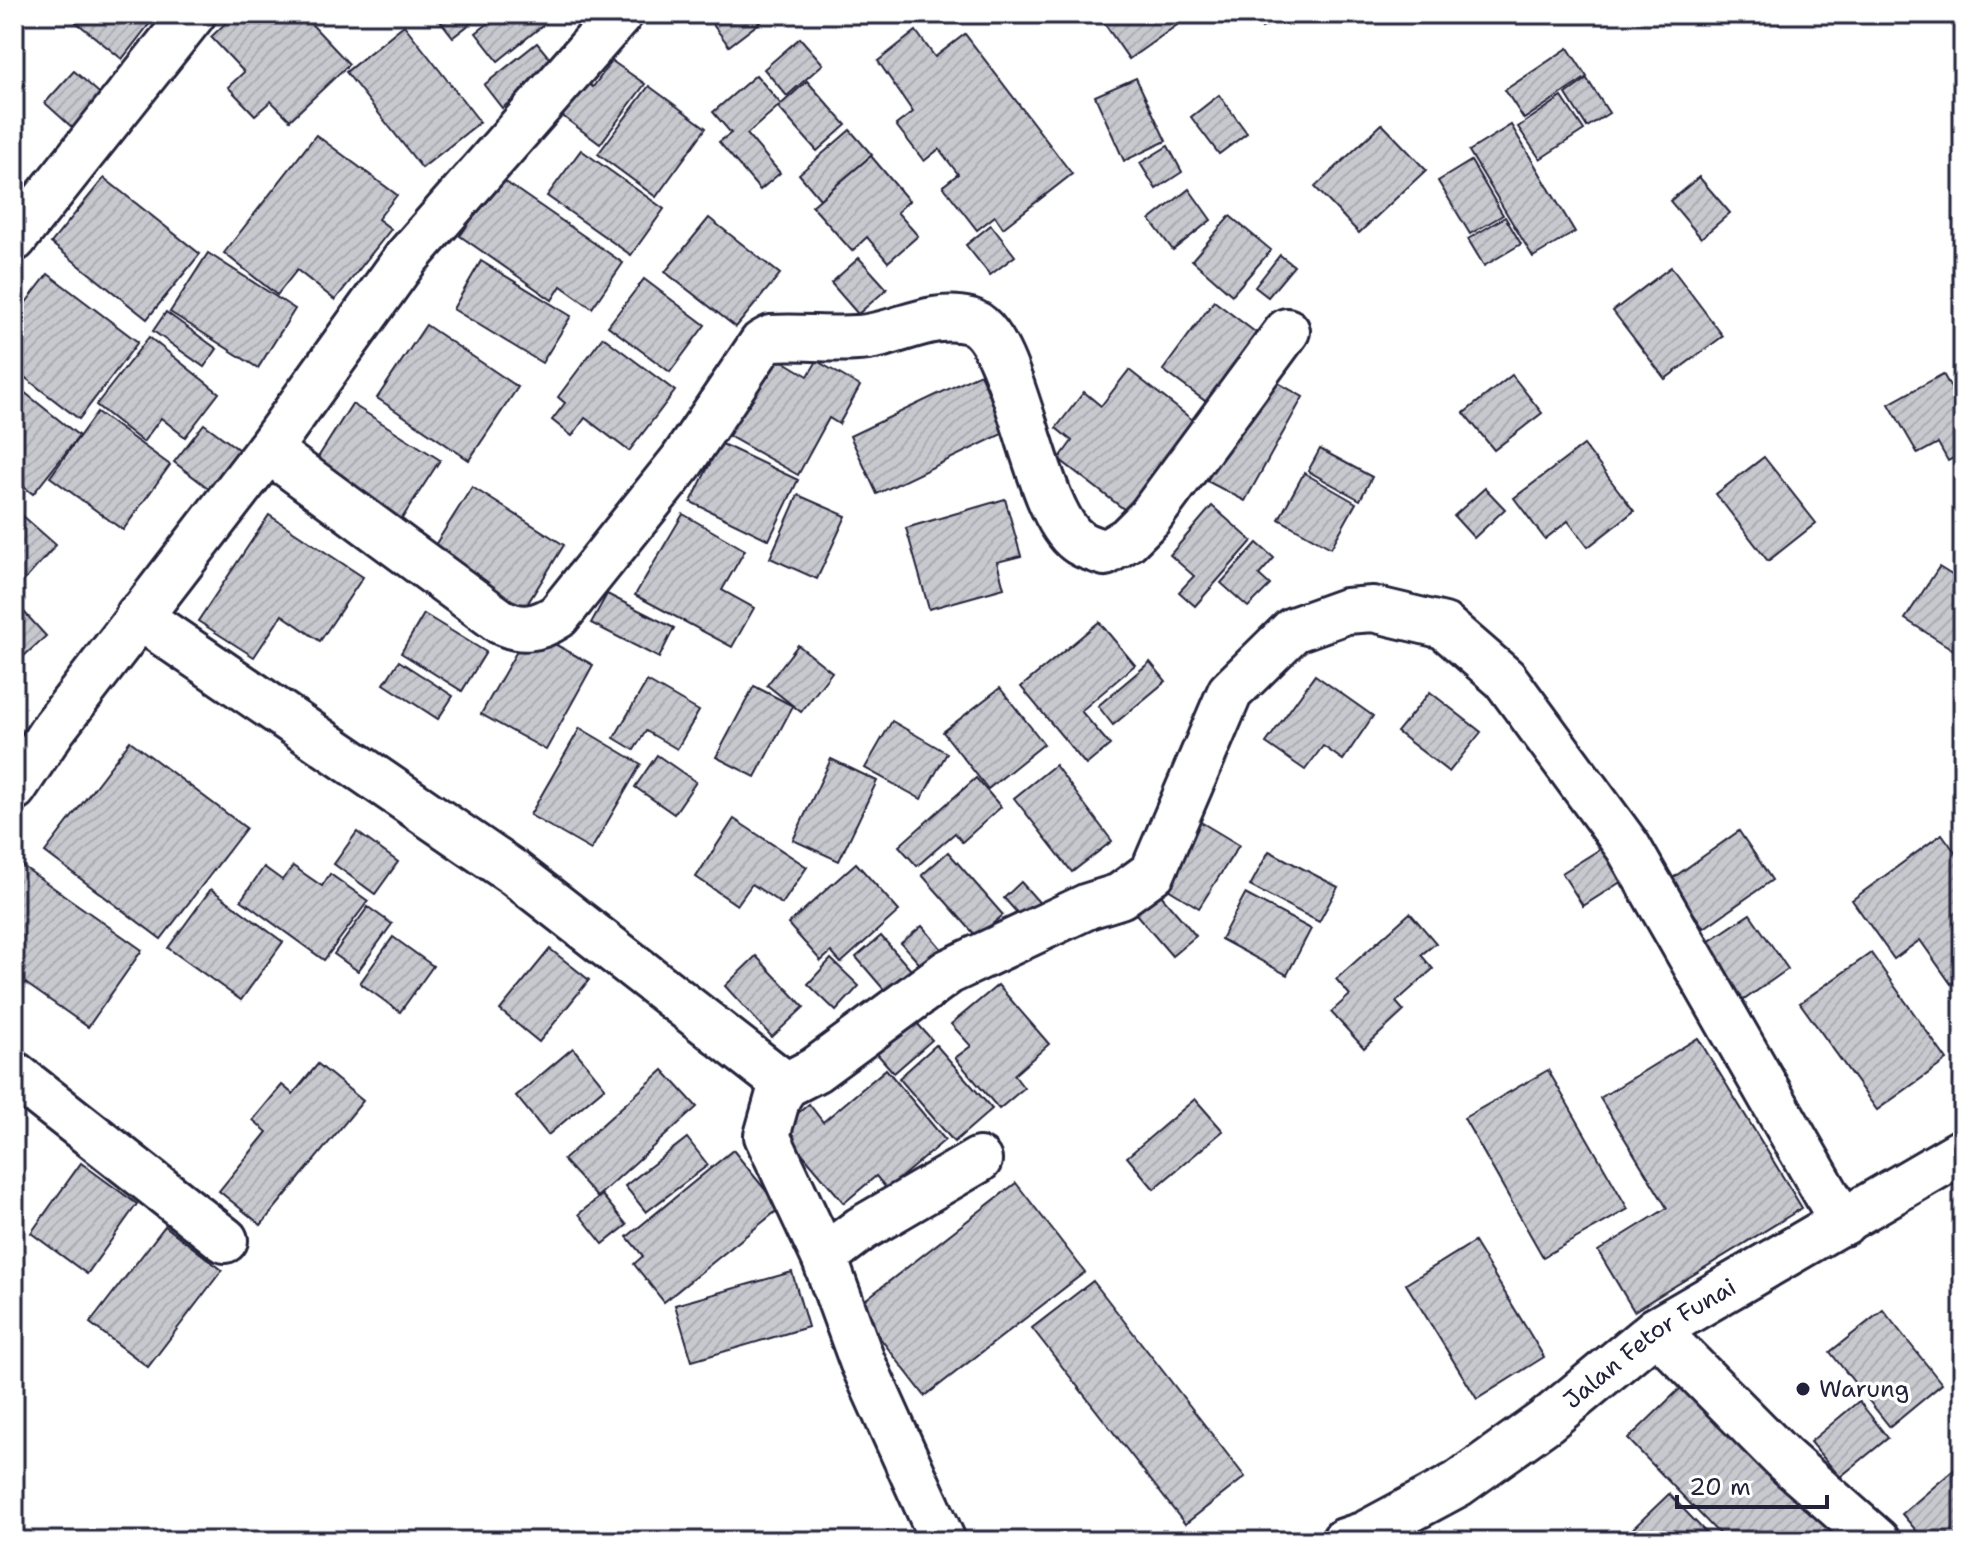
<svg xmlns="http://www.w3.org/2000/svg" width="1977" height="1555" font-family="'Shantell Sans',sans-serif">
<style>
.building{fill:url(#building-hatch);stroke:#22223b;stroke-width:2}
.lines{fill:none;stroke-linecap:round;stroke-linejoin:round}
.street-casing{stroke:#22223b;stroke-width:50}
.secondary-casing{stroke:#22223b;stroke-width:50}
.street{stroke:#fff;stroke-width:44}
.secondary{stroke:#fff;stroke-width:44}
.poi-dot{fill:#22223b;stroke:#fff;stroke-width:3}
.labels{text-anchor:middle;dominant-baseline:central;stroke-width:7;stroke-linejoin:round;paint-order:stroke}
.street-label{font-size:24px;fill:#22223b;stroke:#fff}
.poi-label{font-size:24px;fill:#22223b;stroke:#fff;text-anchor:start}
</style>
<defs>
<pattern id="building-hatch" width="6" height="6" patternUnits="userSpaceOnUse" patternTransform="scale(2)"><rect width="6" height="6" fill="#c8c8cf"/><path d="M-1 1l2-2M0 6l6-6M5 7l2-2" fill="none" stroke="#acacb3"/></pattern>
</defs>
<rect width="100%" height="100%" fill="#fff"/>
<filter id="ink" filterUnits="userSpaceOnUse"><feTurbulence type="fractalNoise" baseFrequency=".0125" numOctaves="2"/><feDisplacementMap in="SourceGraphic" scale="16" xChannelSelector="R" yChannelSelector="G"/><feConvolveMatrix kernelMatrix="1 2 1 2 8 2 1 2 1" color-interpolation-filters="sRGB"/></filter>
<g filter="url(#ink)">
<!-- building -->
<g class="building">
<path d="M66 14H157L122 59Z"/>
<path d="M235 14H302L349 64 290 120 271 101 255 115 228 87 244 72 211 37Z"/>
<path d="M435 14H483L453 37Z"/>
<path d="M500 14H549L552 18 498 61 476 33Z"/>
<path d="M705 14H771L729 46Z"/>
<path d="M1117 14H1184L1187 18 1129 59 1104 23Z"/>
<path d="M1255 14H1289L1262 28Z"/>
<path d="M404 25 480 122 422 168 346 72Z"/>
<path d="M916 31 935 57 965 34 1072 174 1003 228 995 216 977 230 943 186 958 174 939 149 924 161 896 125 913 112 878 61Z"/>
<path d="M800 38 823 64 787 96 764 69Z"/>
<path d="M537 43 556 66 502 108 484 85Z"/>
<path d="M1568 48 1587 77 1524 119 1505 90Z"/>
<path d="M612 61 645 84 600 144 553 109 578 75 593 87Z"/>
<path d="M74 71 113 105 84 138 45 103Z"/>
<path d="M756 75 781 104 747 134 780 173 760 190 719 142 731 133 713 112Z"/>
<path d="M1136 78 1166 141 1124 161 1095 96Z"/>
<path d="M1587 79 1609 113 1587 127 1566 94Z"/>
<path d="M807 81 846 125 817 151 778 107Z"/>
<path d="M649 86 706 128 656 197 598 154Z"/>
<path d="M1219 95 1247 133 1219 154 1191 117Z"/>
<path d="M1562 97 1584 130 1540 159 1518 127Z"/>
<path d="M1382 124 1426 170 1359 233 1315 187Z"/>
<path d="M1511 125 1575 232 1533 257 1469 151Z"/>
<path d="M850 130 872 155 820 199 799 174Z"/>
<path d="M316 135 397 195 378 219 391 229 335 300 297 270 277 295 224 253Z"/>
<path d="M1168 146 1182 172 1156 189 1140 163Z"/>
<path d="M581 150 664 209 631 255 547 196Z"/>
<path d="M871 156 909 201 897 212 918 236 888 262 867 237 852 251 812 206Z"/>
<path d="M1471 161 1503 215 1470 234 1438 181Z"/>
<path d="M1699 177 1730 213 1701 238 1670 201Z"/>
<path d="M104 178 200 254 147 319 51 243Z"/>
<path d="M500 178 623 263 592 308 561 286 552 300 460 236Z"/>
<path d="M1189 189 1211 220 1173 250 1150 220Z"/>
<path d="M1230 216 1271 250 1232 295 1192 260Z"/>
<path d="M1505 217 1521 244 1484 266 1468 239Z"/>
<path d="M709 218 780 274 736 327 665 272Z"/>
<path d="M991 225 1015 256 990 275 966 245Z"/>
<path d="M208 253 295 309 258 368 170 312Z"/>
<path d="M1280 255 1294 266 1268 297 1255 287Z"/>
<path d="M859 258 887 289 858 314 831 283Z"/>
<path d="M481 261 571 316 542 363 453 309Z"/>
<path d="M1671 267 1723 336 1665 379 1613 311Z"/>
<path d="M48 274 138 342 79 419 14 369V318Z"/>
<path d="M644 279 705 325 670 372 608 326Z"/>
<path d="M1214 301 1267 341 1216 409 1163 370Z"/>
<path d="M166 312 217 349 204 367 153 331Z"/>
<path d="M426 325 518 387 469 460 377 398Z"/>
<path d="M149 337 219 393 185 437 161 418 143 442 96 405Z"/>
<path d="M603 337 675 391 629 451 585 418 572 436 552 420 565 403 558 397Z"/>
<path d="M773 355 808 376 817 361 860 386 839 424 829 418 798 475 729 436Z"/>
<path d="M1129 370 1204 429 1134 517 1059 459 1072 441 1056 428 1084 392 1101 406Z"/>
<path d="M980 374 1006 432 877 494 850 436Z"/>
<path d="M1943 374 1963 409V453L1948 461 1938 443 1918 454 1889 404Z"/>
<path d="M1512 375 1542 413 1494 450 1464 413Z"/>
<path d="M1266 376 1303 397 1245 501 1207 481Z"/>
<path d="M14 384 79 436 33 494 14 479Z"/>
<path d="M352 404 440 460 397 526 310 470Z"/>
<path d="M97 412 170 465 123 530 50 477Z"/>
<path d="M204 424 246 455 216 494 174 462Z"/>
<path d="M720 443 798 480 769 540 691 502Z"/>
<path d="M1584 445 1634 511 1588 547 1568 521 1545 539 1514 498Z"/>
<path d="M1320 449 1372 477 1360 500 1308 471Z"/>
<path d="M1764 457 1816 523 1768 561 1716 494Z"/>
<path d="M1304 473 1356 503 1331 548 1279 519Z"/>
<path d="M472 487 564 545 516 622 423 564Z"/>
<path d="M1485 488 1505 509 1474 538 1454 516Z"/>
<path d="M798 495 846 516 817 579 770 558Z"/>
<path d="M1005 499 1021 556 997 562 1004 588 929 609 906 528Z"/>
<path d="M1212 506 1252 541 1195 606 1179 592 1194 576 1170 555Z"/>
<path d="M14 508 56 545 15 591 14 589Z"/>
<path d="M683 514 745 550 722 590 754 608 732 647 635 595Z"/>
<path d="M269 515 363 577 320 641 282 615 254 657 198 621Z"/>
<path d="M1257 543 1274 558 1259 575 1270 585 1248 607 1221 583Z"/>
<path d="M1939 567 1963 582V656L1905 619Z"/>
<path d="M607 594 674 628 659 658 591 623Z"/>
<path d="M14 601 46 636 15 664 14 663Z"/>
<path d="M424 614 486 652 462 691 401 653Z"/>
<path d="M1099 622 1135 665 1081 711 1110 745 1086 765 1021 687Z"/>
<path d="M529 630 593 665 546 750 481 714Z"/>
<path d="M798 645 832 672 801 712 767 685Z"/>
<path d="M399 661 453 696 438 719 384 684Z"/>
<path d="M1150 662 1166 681 1113 725 1098 706Z"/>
<path d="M1315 675 1373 716 1343 760 1323 746 1305 770 1266 743Z"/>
<path d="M647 681 699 711 677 749 646 731 634 750 614 738Z"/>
<path d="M754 686 793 706 755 777 716 757Z"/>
<path d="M1000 688 1044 744 988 789 943 732Z"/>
<path d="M1430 692 1481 732 1449 772 1397 732Z"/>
<path d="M892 721 947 753 921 799 865 768Z"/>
<path d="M580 728 641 764 591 850 530 815Z"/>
<path d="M130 741 246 828 161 939 45 852Z"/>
<path d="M657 755 696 782 674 814 635 787Z"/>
<path d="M831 759 877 781 839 861 793 840Z"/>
<path d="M1055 765 1112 841 1072 872 1014 798Z"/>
<path d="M976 778 1001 807 962 842 955 833 917 866 899 846Z"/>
<path d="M734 819 807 867 782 904 752 884 737 905 696 877Z"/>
<path d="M1199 821 1239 845 1199 908 1158 883Z"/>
<path d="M1739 831 1772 880 1704 928 1670 880Z"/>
<path d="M357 832 398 862 375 894 334 864Z"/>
<path d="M1942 834 1963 863V975L1951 984 1920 940 1894 959 1852 900Z"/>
<path d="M1610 843 1630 876 1583 906 1562 873Z"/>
<path d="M1269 851 1338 887 1319 922 1250 886Z"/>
<path d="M948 852 1003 915 977 937 922 875Z"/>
<path d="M14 860 142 950 88 1027 14 975Z"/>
<path d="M856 863 899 911 841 963 831 952 821 961 788 924Z"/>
<path d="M293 866 322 886 330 874 368 901 324 960 241 900 264 867 282 880Z"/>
<path d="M1021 882 1045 909 1028 925 1004 898Z"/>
<path d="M1154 887 1196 936 1172 956 1130 907Z"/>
<path d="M211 889 283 942 241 1000 168 948Z"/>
<path d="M1245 894 1311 929 1287 975 1221 939Z"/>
<path d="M368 907 392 924 358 971 334 954Z"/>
<path d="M1410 913 1436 943 1421 955 1433 969 1396 1002 1404 1011 1364 1048 1331 1012 1350 995 1336 979Z"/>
<path d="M1750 914 1788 969 1731 1009 1693 952Z"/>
<path d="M922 926 945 953 925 970 901 943Z"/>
<path d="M881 936 917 977 892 999 856 957Z"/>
<path d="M393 937 433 966 400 1012 360 983Z"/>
<path d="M550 949 589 980 539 1042 500 1010Z"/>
<path d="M1871 953 1947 1060 1877 1110 1800 1003Z"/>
<path d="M756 956 804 1007 772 1037 725 986Z"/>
<path d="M831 959 859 986 836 1011 808 984Z"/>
<path d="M998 985 1049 1044 1014 1075 1024 1088 999 1109 955 1058 971 1046 951 1024Z"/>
<path d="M909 1014 932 1040 894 1073 871 1047Z"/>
<path d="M1698 1038 1802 1208 1634 1311 1598 1251 1667 1208 1600 1098Z"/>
<path d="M936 1045 992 1109 954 1142 899 1078Z"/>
<path d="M573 1048 605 1087 548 1135 516 1096Z"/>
<path d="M318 1064 363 1101 261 1225 219 1191 267 1132 253 1120 282 1085 293 1094Z"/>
<path d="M886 1069 945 1140 887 1189 876 1176 844 1203 790 1139 794 1135 785 1124 809 1104 823 1122Z"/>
<path d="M663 1070 697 1107 597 1197 563 1160Z"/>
<path d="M1548 1070 1628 1209 1543 1257 1464 1118Z"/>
<path d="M1195 1099 1223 1131 1154 1189 1127 1157Z"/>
<path d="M687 1138 708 1165 646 1212 625 1186Z"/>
<path d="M733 1150 780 1208 664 1302 634 1264 643 1256 627 1237Z"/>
<path d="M81 1163 137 1204 87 1274 31 1233Z"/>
<path d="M1016 1183 1085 1272 925 1396 856 1307Z"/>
<path d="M602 1195 627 1225 603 1244 579 1214Z"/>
<path d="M165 1226 222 1270 148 1367 90 1323Z"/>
<path d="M1474 1242 1544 1357 1477 1399 1406 1284Z"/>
<path d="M792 1272 808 1327 692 1361 675 1305Z"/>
<path d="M1093 1281 1245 1477 1185 1524 1032 1328Z"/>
<path d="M1883 1310 1942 1384 1890 1427 1830 1352Z"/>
<path d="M1692 1377 1849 1541H1726L1628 1439Z"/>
<path d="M1859 1401 1888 1438 1840 1477 1810 1442Z"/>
<path d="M1963 1462V1541L1955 1536 1949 1541H1925L1902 1514Z"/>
<path d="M1669 1494 1714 1541H1620Z"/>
</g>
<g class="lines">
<!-- street casing -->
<g class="street-casing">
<g id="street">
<path d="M14 239 193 14"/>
<path d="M268 450 500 621C521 632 538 629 558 616L682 461 762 343 771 338C800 336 828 340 857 338 894 337 931 310 970 321 1016 334 1032 507 1077 541 1084 547 1097 550 1105 553L1128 539 1149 518 1287 331"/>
<path d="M138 616 514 873 786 1085"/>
<path d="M14 788 54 728 268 450 407 257 620 14"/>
<path d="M14 1074 225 1240"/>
<path d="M824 1257 861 1229 979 1160"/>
<path d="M1656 1330 1783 1458 1877 1541"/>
<path d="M943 1541 862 1361 824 1257 767 1136 778 1097 786 1085 815 1070 948 972 1088 906 1120 896 1153 872 1230 692 1293 630 1346 611 1373 609 1444 626 1505 679 1628 847 1843 1223"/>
</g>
</g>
<!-- secondary casing -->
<g class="secondary-casing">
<g id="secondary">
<path id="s1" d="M1344 1541 1365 1534 1458 1484 1546 1421 1656 1330 1963 1151"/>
</g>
</g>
<!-- street -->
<use href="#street" class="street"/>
<!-- secondary -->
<use href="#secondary" class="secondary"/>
</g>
</g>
<!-- markers -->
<circle class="poi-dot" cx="1803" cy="1389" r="8"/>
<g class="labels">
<!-- street labels -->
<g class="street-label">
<text stroke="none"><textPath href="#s1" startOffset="366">Jalan Fetor Funai</textPath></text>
</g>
<!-- poi labels -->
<g class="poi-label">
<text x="1819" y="1389">Warung</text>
</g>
</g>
<!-- margin -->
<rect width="1977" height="1555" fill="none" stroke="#fff" stroke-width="48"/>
<rect x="24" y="24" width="1929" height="1507" fill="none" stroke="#22223b" stroke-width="3" filter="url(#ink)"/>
<!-- scale -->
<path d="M1677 1495v12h150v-12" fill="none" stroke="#22223b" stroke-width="4"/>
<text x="1689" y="1495" font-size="24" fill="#22223b" stroke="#ffffff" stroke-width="6" paint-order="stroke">20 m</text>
</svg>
